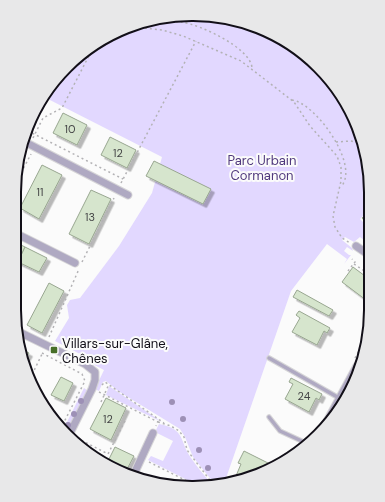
<svg xmlns="http://www.w3.org/2000/svg" width="385" height="502" font-family="'DM Sans',sans-serif">
<style>
.green{fill:#e2d8ff}
.building{fill:#d6e5cd;stroke:#98a690;filter:url(#shadow)}
.lines{fill:none;stroke-linecap:round;stroke-linejoin:round}
.lane-casing{stroke:#d6d5d7;stroke-width:5.5}
.street-casing{stroke:#d6d5d7;stroke-width:9}
.path{stroke:#b3b2b5;stroke-width:1.5;stroke-dasharray:2 3;stroke-linecap:butt}
.lane{stroke:#afa9c2;stroke-width:3.5}
.street{stroke:#afa9c2;stroke-width:7}
.tree{fill:#9d90b6}
.poi-dot{fill:#476e28;stroke:#fbfbfb;stroke-width:1.5}
.labels{text-anchor:middle;dominant-baseline:central;stroke-width:4;stroke-linejoin:round;paint-order:stroke}
.number-label{font-size:11px;fill:#434445}
.park-label{font-size:13px;fill:#50397d;stroke:#fbfbfb}
.poi-label{font-size:13px;fill:#120f18;stroke:#fbfbfb;text-anchor:start}
.rim{fill:none;stroke:#120f18;stroke-width:2}
</style>
<defs>
<filter id="shadow"><feDropShadow dx="3.5" dy="3.5" stdDeviation="0" flood-color="#0004"/></filter>
</defs>
<rect width="100%" height="100%" fill="#fbfbfb"/>
<!-- green -->
<g class="green">
<path d="M158 17H228L292 44 341 94 369 169V210L360 219 369 228V244L360 237 354 242 345 237 342 240 352 248 353 251 347 247 344 251 349 255H351L344 264 347 259 327 244 291 291 224 484 213 485V482L193 457 185 437 180 429 118 391 106 381 103 382 99 391 95 389 104 370 79 357 80 354 55 341 69 318 67 305 70 300 80 298 119 246 152 193 162 157 44 97 51 84 94 44Z"/>
<path d="M109 386 162 422 106 395Z"/>
<path d="M84 388 88 391 68 432 63 430Z"/>
<path d="M159 424C186 429 179 441 191 458 197 467 204 475 211 483L210 486 201 487 148 460 151 456 163 461 173 441 155 432Z"/>
</g>
<!-- building -->
<g class="building">
<path d="M63 113 87 125 77 145 53 133Z"/>
<path d="M110 137 136 150 127 168 101 155Z"/>
<path d="M154 161 211 189 203 204 146 176Z"/>
<path d="M42 165 62 175 39 219 20 208Z"/>
<path d="M91 190 111 199 89 244 69 234Z"/>
<path d="M369 211V226L362 218Z"/>
<path d="M17 243 25 247 18 262 16 261Z"/>
<path d="M25 247 47 258 39 272 18 262Z"/>
<path d="M353 267 369 279V295L366 300 342 282Z"/>
<path d="M49 283 64 291 42 333 27 325Z"/>
<path d="M297 290 333 310 329 316 293 297Z"/>
<path d="M299 311 330 328 327 333 324 331 317 345 292 332 300 318 296 315Z"/>
<path d="M19 348 29 353 23 364 20 356Z"/>
<path d="M61 377 73 383 64 401 51 395Z"/>
<path d="M291 378 322 394 319 400 316 398 309 412 285 399 293 384 289 382Z"/>
<path d="M106 398 126 408 111 440 90 429Z"/>
<path d="M115 447 134 456 125 473 106 465Z"/>
<path d="M244 451 274 466 239 482 233 483 241 464 238 463Z"/>
</g>
<g class="lines">
<!-- lane casing -->
<g class="lane-casing">
<g id="lane">
<path d="M269 358 339 398"/>
<path d="M269 417 280 431 306 443"/>
</g>
</g>
<!-- street casing -->
<g class="street-casing">
<g id="street">
<path d="M23 141 128 195"/>
<path d="M17 234 75 263"/>
<path d="M356 246 369 255"/>
<path d="M17 331 85 364 95 372V380L92 389 68 437"/>
<path d="M325 425 357 366"/>
<path d="M133 476 153 433"/>
</g>
</g>
<!-- path -->
<g class="path">
<path d="M141 25C154 24 167 21 181 22 199 24 251 48 252 68"/>
<path d="M135 27 162 30 183 36 241 61 294 102 310 126 337 156 341 167V181L333 216 335 227 342 238 350 243"/>
<path d="M292 100C315 103 357 161 343 184L340 185"/>
<path d="M28 131 123 179"/>
<path d="M33 138 43 118 62 108 95 44"/>
<path d="M336 142 351 141 360 143"/>
<path d="M19 177 31 154"/>
<path d="M121 183 196 41"/>
<path d="M82 262 114 198"/>
<path d="M365 262 369 266"/>
<path d="M354 264 369 274"/>
<path d="M348 271 355 262 352 259"/>
<path d="M49 337 79 269"/>
<path d="M42 353 82 374 85 381 61 428"/>
<path d="M355 358 369 332"/>
<path d="M30 379 43 352"/>
<path d="M102 385 105 382 164 423"/>
<path d="M99 392 158 422 156 426"/>
<path d="M101 402 109 384"/>
<path d="M158 422 171 426 179 431 184 437 187 450 212 483V485"/>
<path d="M312 437 318 427"/>
<path d="M77 438 108 454 126 419"/>
<path d="M99 461 104 452"/>
<path d="M149 462 199 487"/>
</g>
<!-- lane -->
<use href="#lane" class="lane"/>
<!-- street -->
<use href="#street" class="street"/>
</g>
<!-- trees -->
<g class="tree">
<circle cx="81" cy="401" r="3"/>
<circle cx="172" cy="402" r="3"/>
<circle cx="74" cy="414" r="3"/>
<circle cx="183" cy="419" r="3"/>
<circle cx="68" cy="425" r="3"/>
<circle cx="199" cy="450" r="3"/>
<circle cx="208" cy="468" r="3"/>
</g>
<!-- markers -->
<rect class="poi-dot" x="50" y="346" width="8" height="8" rx="2"/>
<g class="labels">
<!-- number labels -->
<g class="number-label">
<text x="70" y="129">10</text>
<text x="118" y="153">12</text>
<text x="40" y="192">11</text>
<text x="90" y="217">13</text>
<text x="304" y="396">24</text>
<text x="108" y="419">12</text>
</g>
<!-- park labels -->
<g class="park-label">
<text x="262" y="160">Parc Urbain<tspan x="262" dy="15">Cormanon</tspan></text>
</g>
<!-- poi labels -->
<g class="poi-label">
<text x="62" y="343">Villars-sur-Glâne,<tspan x="62" dy="15">Chênes</tspan></text>
</g>
</g>
<!-- crop -->
<path d="M0 0H385V502H0ZM192 21H193A171 171 0 0 1 364 192V310A171 171 0 0 1 193 481H192A171 171 0 0 1 21 310V192A171 171 0 0 1 192 21Z" fill="#e8e8e9" fill-rule="evenodd"/>
<path class="rim" d="M192 21H193A171 171 0 0 1 364 192V310A171 171 0 0 1 193 481H192A171 171 0 0 1 21 310V192A171 171 0 0 1 192 21Z"/>
</svg>
